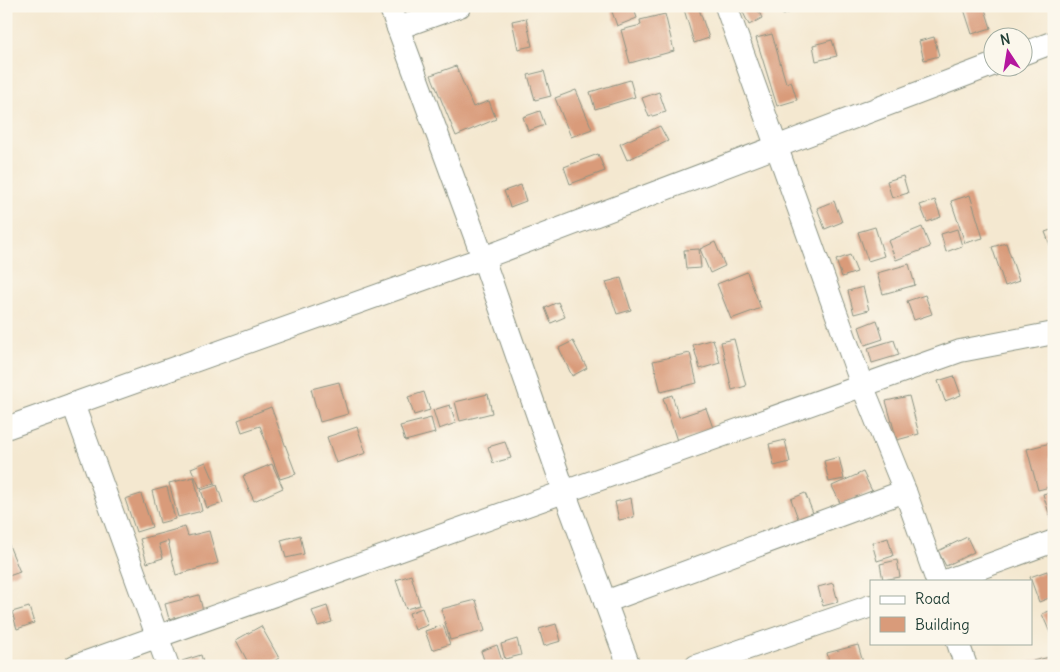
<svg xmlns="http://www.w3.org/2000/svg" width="1060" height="672" font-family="Delius,sans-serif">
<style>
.building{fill:#d99b7a}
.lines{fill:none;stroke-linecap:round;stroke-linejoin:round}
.minor-casing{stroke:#8a9282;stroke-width:24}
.minor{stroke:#fff;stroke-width:22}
</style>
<rect width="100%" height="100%" fill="#fbf7ec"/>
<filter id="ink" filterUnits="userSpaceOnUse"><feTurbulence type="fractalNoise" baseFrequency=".02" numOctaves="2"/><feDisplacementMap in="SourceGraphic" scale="10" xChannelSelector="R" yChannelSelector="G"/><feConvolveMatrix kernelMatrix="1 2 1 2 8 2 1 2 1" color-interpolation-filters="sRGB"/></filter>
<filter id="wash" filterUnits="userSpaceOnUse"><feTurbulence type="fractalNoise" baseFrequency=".0096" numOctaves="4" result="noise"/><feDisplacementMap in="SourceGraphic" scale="20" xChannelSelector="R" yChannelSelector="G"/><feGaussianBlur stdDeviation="1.12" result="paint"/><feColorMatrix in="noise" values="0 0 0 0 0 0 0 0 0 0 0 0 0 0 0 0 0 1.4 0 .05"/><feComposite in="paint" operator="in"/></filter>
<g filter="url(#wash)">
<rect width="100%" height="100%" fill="#f4e8d0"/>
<g id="blocks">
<!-- building -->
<g class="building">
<path d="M610 6H633L637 18 617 26Z"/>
<path d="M683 6H698L709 38 694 43Z"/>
<path d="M744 6H756L762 18 749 25 741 8Z"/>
<path d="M779 6H806L783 15Z"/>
<path d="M963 6H984L991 28 972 34Z"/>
<path d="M665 14 674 51 630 63 621 30 641 25 640 20Z"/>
<path d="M526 18 532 46 518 49 512 21Z"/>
<path d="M772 34 786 83 791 81 797 100 777 106 756 38Z"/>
<path d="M934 37 939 56 924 60 919 41Z"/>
<path d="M832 40 837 56 816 61 813 45Z"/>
<path d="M456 66 473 107 489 101 496 119 456 136 431 75Z"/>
<path d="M544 71 551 96 535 100 528 75Z"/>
<path d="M630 80 635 97 595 109 590 92Z"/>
<path d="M576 90 592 129 571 137 555 98Z"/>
<path d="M659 92 666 112 649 117 642 98Z"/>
<path d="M540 111 545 125 528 131 523 117Z"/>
<path d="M660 126 668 141 627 160 620 144Z"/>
<path d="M598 154 605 171 570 184 564 167Z"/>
<path d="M903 176 908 193 892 198 887 181Z"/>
<path d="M521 185 526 201 510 207 504 191Z"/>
<path d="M970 195 983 238 965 243 951 201Z"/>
<path d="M935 200 941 217 927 222 920 205Z"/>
<path d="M834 201 842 222 825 229 817 208Z"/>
<path d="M875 227 884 256 868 261 858 232Z"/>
<path d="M922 227 930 247 896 260 888 241Z"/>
<path d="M957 229 962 246 946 252 941 234Z"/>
<path d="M1054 229V250H1052L1045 232Z"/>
<path d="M715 242 725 266 710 273 700 249Z"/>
<path d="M1006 243 1019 281 1005 286 992 247Z"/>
<path d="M699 249 701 268 686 269 684 250Z"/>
<path d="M850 255 857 272 842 277 836 260Z"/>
<path d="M909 264 915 285 883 294 877 273Z"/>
<path d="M747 272 761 308 731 319 717 284Z"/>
<path d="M621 278 631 310 617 314 606 282Z"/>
<path d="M863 287 869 310 854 314 848 291Z"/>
<path d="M925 295 932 314 914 320 907 301Z"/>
<path d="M558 302 565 317 551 323 545 308Z"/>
<path d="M877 320 883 339 865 345 859 327Z"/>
<path d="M713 339 720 363 700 369 693 345Z"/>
<path d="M734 339 746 386 732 390 721 342Z"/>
<path d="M894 340 899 355 872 363 868 348Z"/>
<path d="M573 341 587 368 572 376 559 348Z"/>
<path d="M690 353 697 383 661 392 653 361Z"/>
<path d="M954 376 961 395 945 401 938 381Z"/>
<path d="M339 382 348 414 320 422 311 389Z"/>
<path d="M424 392 430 410 414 415 408 397Z"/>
<path d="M488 394 492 413 460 421 455 402Z"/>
<path d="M672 395 679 417 706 408 713 428 677 441 663 398Z"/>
<path d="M909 396 919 434 897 440 886 401Z"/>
<path d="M450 405 456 423 439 429 433 410Z"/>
<path d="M271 407 296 474 280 479 260 426 242 432 238 420Z"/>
<path d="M431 418 435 433 405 441 400 426Z"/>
<path d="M357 427 366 453 336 463 327 437Z"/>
<path d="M785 440 790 462 774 466 769 444Z"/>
<path d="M505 442 511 458 493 463 488 447Z"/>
<path d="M1054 442V457L1049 458 1054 486 1038 490 1027 449Z"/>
<path d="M839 457 844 479 829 482 824 461Z"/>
<path d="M206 462 215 483 200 488 191 468Z"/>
<path d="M272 464 283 488 254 501 243 476Z"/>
<path d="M863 472 872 491 841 505 832 486Z"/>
<path d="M194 477 202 511 178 517 169 483Z"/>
<path d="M217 485 223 503 207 508 201 490Z"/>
<path d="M167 487 175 519 160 523 152 491Z"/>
<path d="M1054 491V526H1053L1043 494Z"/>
<path d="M805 493 815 518 800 524 791 499Z"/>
<path d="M141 494 152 527 136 532 125 499Z"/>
<path d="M631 498 634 517 619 520 615 502Z"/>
<path d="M185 527 188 536 209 531 218 563 176 575 168 541 159 544 163 558 147 563 140 539Z"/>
<path d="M300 535 304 554 286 558 281 540Z"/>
<path d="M967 537 974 552 946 566 938 551Z"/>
<path d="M6 538 20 572 6 577Z"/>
<path d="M888 538 893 556 877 561 872 543Z"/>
<path d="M897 560 900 577 883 580 880 564Z"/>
<path d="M1047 571 1054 588V596L1039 602 1030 577Z"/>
<path d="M411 575 420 605 406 609 396 580Z"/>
<path d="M833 583 838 602 823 606 818 587Z"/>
<path d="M199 595 203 611 169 619 165 604Z"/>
<path d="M476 600 485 631 450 640 441 609Z"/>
<path d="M327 606 332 622 318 626 312 611Z"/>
<path d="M29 607 34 623 17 629 12 612Z"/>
<path d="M422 608 428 625 415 630 409 613Z"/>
<path d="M1054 609V642L1042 614Z"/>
<path d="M556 624 561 641 544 646 539 629Z"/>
<path d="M443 625 450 644 432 650 425 631Z"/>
<path d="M261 626 279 658 266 666H250L236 640Z"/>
<path d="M517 639 521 655 505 659 501 644Z"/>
<path d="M497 645 503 664 486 666 481 651Z"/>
<path d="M858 645 864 666H830L827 653Z"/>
<path d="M201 655 204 666H183L182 661Z"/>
<path d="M1054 656V666H1025L1024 663Z"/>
</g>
</g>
</g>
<g filter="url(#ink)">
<use href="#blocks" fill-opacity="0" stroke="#8a9282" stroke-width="1"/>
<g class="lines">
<!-- minor casing -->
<g class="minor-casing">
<g id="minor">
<path d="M390 6 483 258 564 491 629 666"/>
<path d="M726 6 862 385 905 491 937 581"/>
<path d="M398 28 460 6"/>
<path d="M1022 54 1054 42"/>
<path d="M73 404 168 666"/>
<path d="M6 428 483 258 992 65"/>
<path d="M945 581 1054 541"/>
<path d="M605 602 905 491"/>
<path d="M958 643 966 666"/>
<path d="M75 666 960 351 1054 333"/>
<path d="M696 666 871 606"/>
</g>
</g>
<!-- minor -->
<use href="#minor" class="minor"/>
</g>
</g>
<!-- margin -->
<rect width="1060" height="672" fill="none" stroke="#fbf7ec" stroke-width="25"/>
<!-- legend -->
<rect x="870" y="580" width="162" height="65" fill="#fbf7ec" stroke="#a3ada2"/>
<rect x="880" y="596" width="25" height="8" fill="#ffffff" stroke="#a3ada2"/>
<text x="915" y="604" font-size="15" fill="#1f3d34">Road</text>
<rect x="880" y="617" width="25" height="15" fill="#d99b7a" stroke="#a3ada2"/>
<text x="915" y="630" font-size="15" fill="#1f3d34">Building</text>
<!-- north arrow -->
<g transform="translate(1008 52) rotate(348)"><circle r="24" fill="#fbf7ec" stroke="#a3ada2"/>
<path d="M0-4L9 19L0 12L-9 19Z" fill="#b5179e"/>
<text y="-8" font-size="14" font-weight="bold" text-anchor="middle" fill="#1f3d34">N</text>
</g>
</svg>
